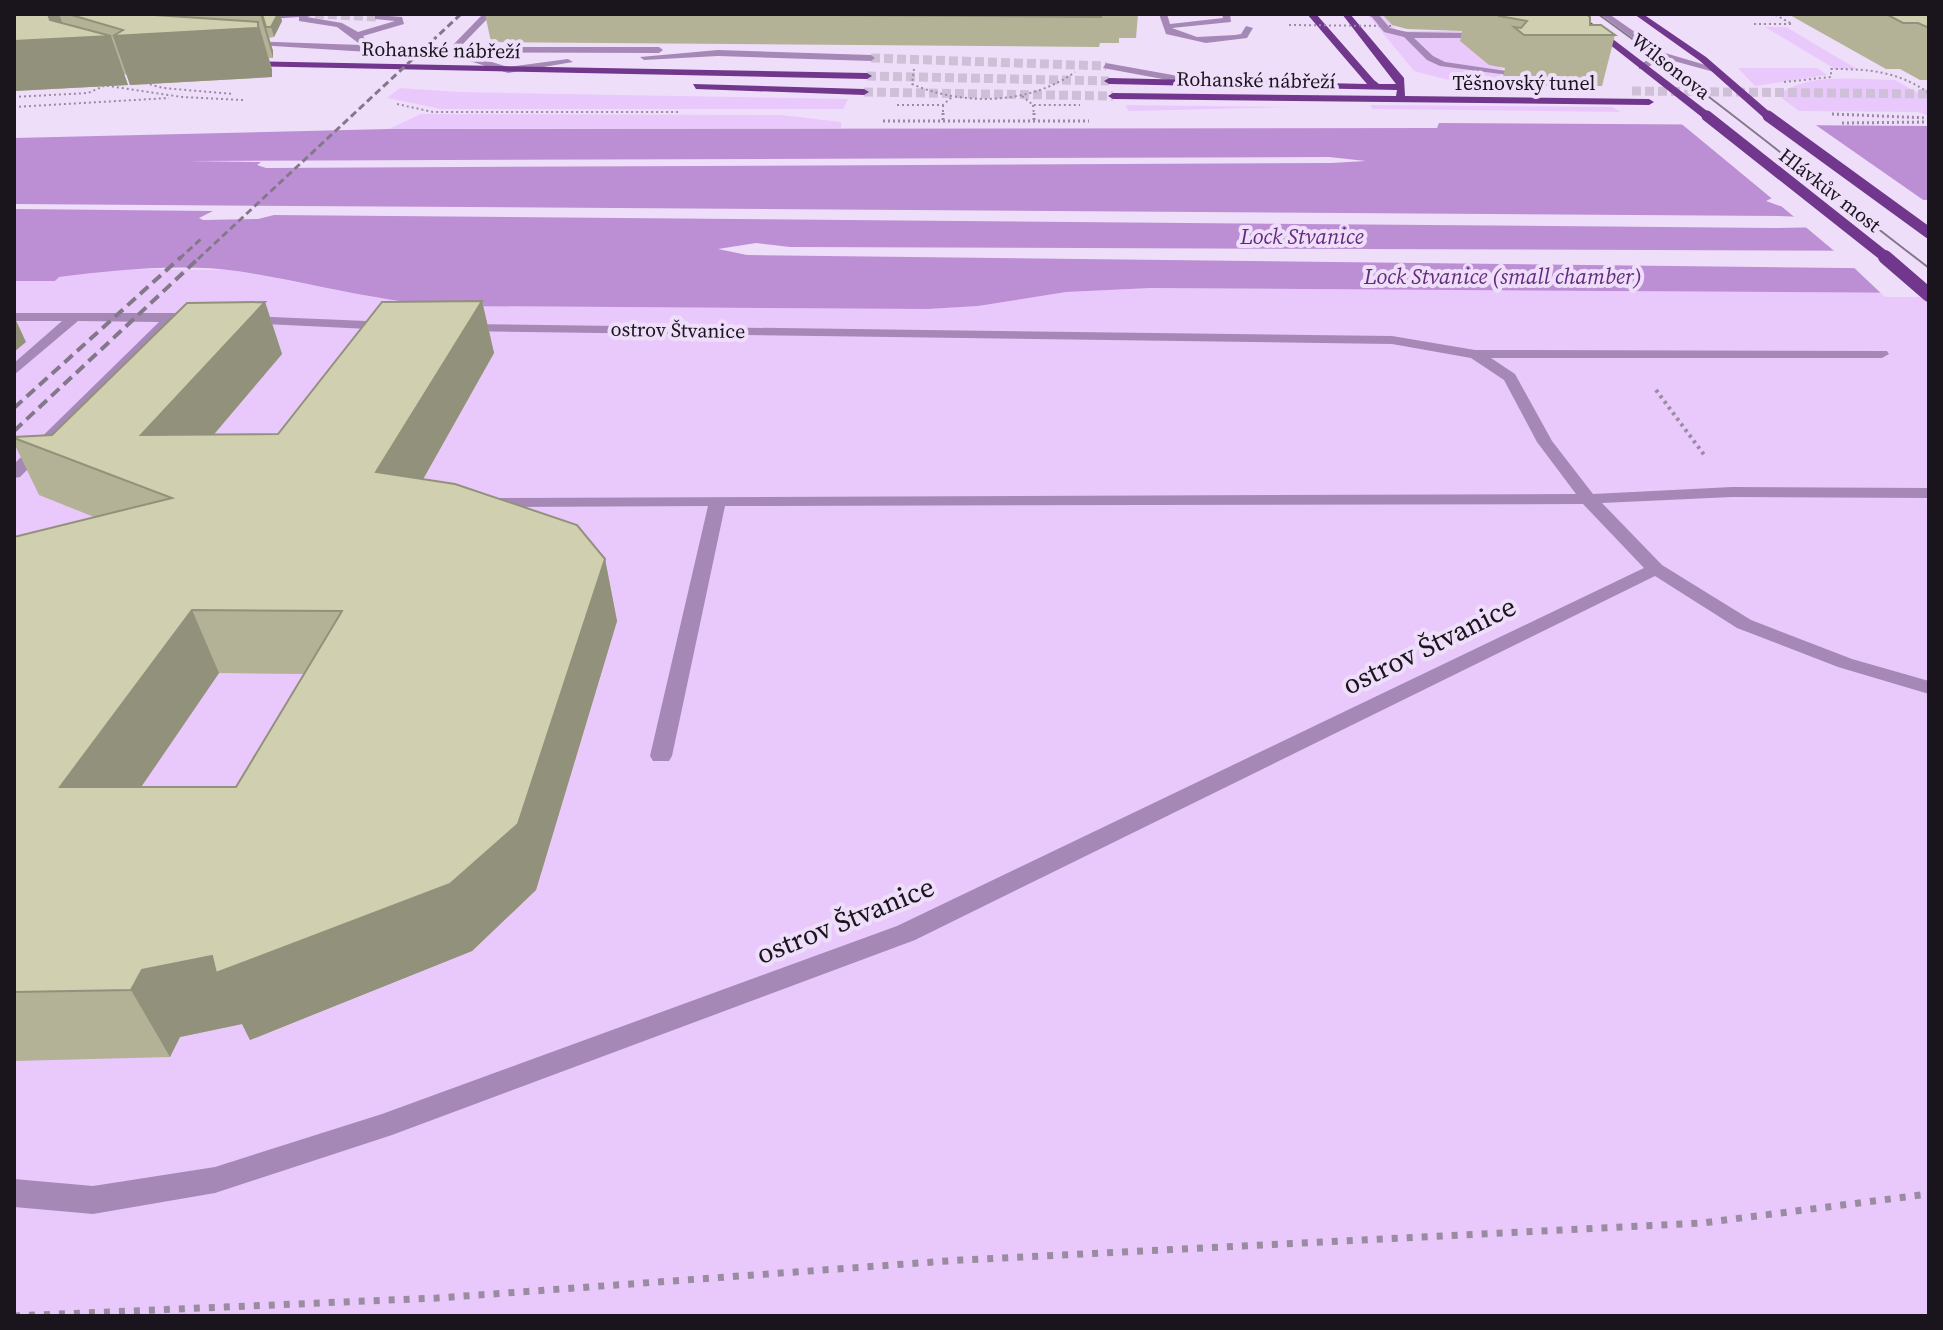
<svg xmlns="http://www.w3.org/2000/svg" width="1943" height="1330" font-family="'Source Serif 4',serif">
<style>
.green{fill:#e9c9fc}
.water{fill:#bc8fd4;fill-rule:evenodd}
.pier{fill:#efdef9}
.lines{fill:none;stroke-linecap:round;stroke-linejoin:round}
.minor-tunnel{stroke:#cfc0d8;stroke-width:9;stroke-dasharray:9 4;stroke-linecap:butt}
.major-tunnel{stroke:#cfc0d8;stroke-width:9;stroke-dasharray:9 4;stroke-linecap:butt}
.path-far3{stroke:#998ca0;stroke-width:2;stroke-dasharray:2 3;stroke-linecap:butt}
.path-far2{stroke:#998ca0;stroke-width:3;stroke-dasharray:2 3;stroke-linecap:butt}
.path-far1{stroke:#998ca0;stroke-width:4;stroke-dasharray:3 4;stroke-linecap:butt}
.path{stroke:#998ca0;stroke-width:7;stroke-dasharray:6 9;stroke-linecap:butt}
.minor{fill:#a688b7;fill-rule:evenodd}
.major{fill:#70378c;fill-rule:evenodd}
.tram{stroke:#837889;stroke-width:2}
.rail-far1{stroke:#837889;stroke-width:3;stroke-dasharray:7 4;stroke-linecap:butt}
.rail{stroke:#837889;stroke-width:4;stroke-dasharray:11 6;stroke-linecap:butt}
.path-bridge{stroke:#998ca0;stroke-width:2;stroke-dasharray:2 3;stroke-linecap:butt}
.major-bridge-far1{stroke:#70378c;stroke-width:11}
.major-bridge{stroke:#70378c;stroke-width:14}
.wall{fill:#b3b297;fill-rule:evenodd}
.shaded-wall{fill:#92917b}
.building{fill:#d0cfb0;stroke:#92917b;stroke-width:2;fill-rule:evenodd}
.labels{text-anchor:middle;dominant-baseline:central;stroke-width:8;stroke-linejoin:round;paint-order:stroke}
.far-street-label{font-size:20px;fill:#1a141d;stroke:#efdef9}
.far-water-label{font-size:22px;font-style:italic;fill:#622a7c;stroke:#efdef9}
.near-street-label{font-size:28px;fill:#1a141d;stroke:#efdef9}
</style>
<rect width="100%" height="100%" fill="#efdef9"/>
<!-- green -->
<g class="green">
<path d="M1367 14H1382L1397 31H1461L1499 67 1510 73 1499 74 1512 85 1460 83 1414 71Z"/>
<path d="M1765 27H1786L1857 69H1835Z"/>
<path d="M1738 68H1817L1827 75 1755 86Z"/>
<path d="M1895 80 1929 99V116L1918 112 1799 111 1783 99 1780 94C1809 72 1861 80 1895 80Z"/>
<path d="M400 88 458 92 848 99 843 109H441L387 98Z"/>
<path d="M1126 105 1294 107 1134 111H1128Z"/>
<path d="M1370 105 1613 107 1620 112 1373 109Z"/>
<path d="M421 114 781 115 841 122V128L389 129Z"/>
<path d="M123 269 233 270 395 301 449 306 928 309 978 306 1066 292 1151 288 1929 293V1316H14V281H55L58 277Z"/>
</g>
<!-- water -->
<g class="water">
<path d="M1439 123 1929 126V200L1772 198 1766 201 1780 206 1929 207V222L1779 216 14 204V138L389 129 1432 128H1437ZM1329 157 1366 161 1331 163 266 168 257 165 261 162 186 161Z"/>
<path d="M14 209 213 211 199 218 203 220 258 219 274 215 1774 228 1929 225V251L790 247 756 243 718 249 747 255 1929 269V293L1151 288 1066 292 978 306 928 309 449 306C377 302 308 282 237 271 184 263 112 270 59 277L55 281H14Z"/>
</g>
<!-- pier -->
<g class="pier">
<path d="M1678 121H1810L1929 204V255H1839L1802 224 1854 223 1798 220Z"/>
<path d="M1849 263 1929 265V297H1885Z"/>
</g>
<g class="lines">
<!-- minor-tunnel -->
<g class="minor-tunnel">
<path d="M315 14 378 17"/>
<path d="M871 58 1106 66"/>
</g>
<!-- major-tunnel -->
<g class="major-tunnel">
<path d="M867 76 1109 81"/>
<path d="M1632 91 1929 94"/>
<path d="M864 92 1113 96"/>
</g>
<!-- path-far3 -->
<g class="path-far3">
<path d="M1754 24H1792L1774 14"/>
<path d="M914 69 912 84C962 106 1029 105 1075 72"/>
<path d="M1784 82 1831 77V69C1869 69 1897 71 1929 93"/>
<path d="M145 83 163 88 234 94"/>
<path d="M102 85 182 97 243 100"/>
<path d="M1022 96 1033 105H1080"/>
<path d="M14 97 88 93 104 86"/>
<path d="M397 104 433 112H678"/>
<path d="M897 105H943L952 97"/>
<path d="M943 105V115"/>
<path d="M1033 105 1034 115"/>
<path d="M14 107 169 98"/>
<path d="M1832 114 1858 115"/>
</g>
<!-- path-far2 -->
<g class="path-far2">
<path d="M943 113V121"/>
<path d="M1034 113V121"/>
<path d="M1832 114 1929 118"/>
<path d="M883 121H1089"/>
<path d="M1842 123 1929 122"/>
</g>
<!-- path-far1 -->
<path class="path-far1" d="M1656 390 1705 456"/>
<!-- path -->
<path class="path" d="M14 1316 437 1298 961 1260 1702 1223 1929 1194"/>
<!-- minor -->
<g class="minor">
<path d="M319 14 307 17 342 23 358 32 395 21 375 19V15L402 17 404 24 363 36 370 45 451 47 483 14H492L460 47H659L663 50 659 53 368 52 243 44 247 41 361 45 337 27 299 21V17L268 19 257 25 253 23 266 15Z"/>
<path d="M1159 14H1167L1170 24 1223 18 1222 14H1230L1231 22 1172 28 1197 37 1235 35 1241 34 1246 26 1253 28 1247 38 1206 43 1166 34Z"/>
<path d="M1365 14H1378L1390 28 1407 32 1468 33 1465 38H1414L1433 56 1445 62 1513 72 1508 75 1440 66 1427 60 1404 37 1384 32 1372 17Z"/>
<path d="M1600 14H1609L1665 53 1719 69 1714 72 1663 58 1645 69H1639V65L1656 55Z"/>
<path d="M718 50 871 55 875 58 871 61 718 56 644 60 640 57Z"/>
<path d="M463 53 508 67 568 59 573 62 508 73 460 58Z"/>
<path d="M1106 63 1195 79 1200 82 1195 85 1103 68Z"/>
<path d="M14 313H172L198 314 205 318 198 322H175L20 477 14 478V464L159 322 78 321 14 375V363L62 321H14Z"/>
<path d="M246 316 390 322 397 326 390 330 241 323 239 320Z"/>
<path d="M462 324 1392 336 1475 350 1887 351 1889 354 1882 358H1491L1515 374 1552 441 1593 494 1732 487 1929 488V498L1732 497 1602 503 1662 565 1751 620 1852 659 1929 681V694L1838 667 1737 628 1655 576 915 940 392 1135 215 1193 93 1214 14 1207V1179L93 1186 215 1167 382 1114 897 926 1644 568 1583 504 725 506 672 756 669 761H653L650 756 708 506 485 507 479 506 476 502 479 498 1576 494 1537 442 1504 380 1471 358 1392 344 457 331V325Z"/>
</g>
<!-- major -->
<g class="major">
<path d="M1307 14H1316L1374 80 1379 84H1396L1342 14H1350L1404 78 1405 96 1649 99 1654 102 1649 105 1113 99 1108 96 1113 93 1396 96 1397 90 1109 84 1104 81 1109 78 1367 84Z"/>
<path d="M1571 14H1580L1711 114V118H1703Z"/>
<path d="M1634 14H1643L1706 57 1772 114V118H1764L1700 61Z"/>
<path d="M240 61 867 73 872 76 867 79 243 66Z"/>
<path d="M693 84 864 89 869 92 864 95 696 89Z"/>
</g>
<!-- tram -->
<path class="tram" d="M1598 14C1711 95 1819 184 1929 268"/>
<!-- rail-far1 -->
<g class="rail-far1">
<path d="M179 259 201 239"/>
<path d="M198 259 461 14"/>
</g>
<!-- rail -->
<g class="rail">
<path d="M14 408 181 257"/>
<path d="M14 431 200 257"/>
</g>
<!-- path-bridge -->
<path class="path-bridge" d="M1289 25 1392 26"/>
<!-- major-bridge-far1 -->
<g class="major-bridge-far1">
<path d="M1707 116 1888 259"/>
<path d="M1768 116 1929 233"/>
</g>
<!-- major-bridge -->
<path class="major-bridge" d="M1885 257 1929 295"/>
</g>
<!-- wall -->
<g class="wall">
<path d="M14 14H280L282 21 274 37 269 38 273 51V58H269L272 70V77L130 85 127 75 124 74 128 85 14 91Z"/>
<path d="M485 14H1138L1136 38H1119V43H1100L1099 47 491 42Z"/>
<path d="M1382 14H1586L1590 25 1615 35 1602 86H1513L1503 77 1505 68 1489 65 1460 41 1462 31 1407 29 1392 25Z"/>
<path d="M1788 14H1929V80H1920L1900 69H1886Z"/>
<path d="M482 301 494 353 423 479 605 559 617 621 536 890 472 951 250 1040 242 1024 180 1037 170 1057 14 1061V537L94 517 39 495 14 443V437L52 435 265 302 282 354 214 434H278ZM219 673 305 674 236 787H141Z"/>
</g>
<!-- shaded-wall -->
<g class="shaded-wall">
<path d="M48 14H59L68 38 111 36 128 85 14 91V41Z"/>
<path d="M260 14H262L273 51V58Z"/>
<path d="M278 14H280L282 21 274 37 271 27Z"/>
<path d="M258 22 272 70V77L130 85 113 36Z"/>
<path d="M482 301 494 353 394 531 376 472Z"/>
<path d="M265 302 282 354 165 492 141 435Z"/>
<path d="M14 316 26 342 14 352Z"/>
<path d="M605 559 617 621 536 890 472 951 250 1040 242 1024 180 1037 170 1057 131 990 142 970Z"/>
<path d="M192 610 219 673 96 853 60 787Z"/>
</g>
<!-- building -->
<g class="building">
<path d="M14 14H48L50 20 111 36 14 41Z"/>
<path d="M68 14H140L258 22V28L113 36 123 30Z"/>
<path d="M262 14H278L271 27H266Z"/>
<path d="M712 14H1100L1101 17Z"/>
<path d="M1496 14H1586L1590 17V25H1601L1615 35H1524L1514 27 1521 28 1527 21 1499 16Z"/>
<path d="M1886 14H1929V28L1918 23H1903Z"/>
<path d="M482 301 376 472 455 484 577 525 605 559 518 824 450 884 216 973 212 956 142 970 131 990 14 992V537L172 498 14 438V437L52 435 187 303 265 302 141 435 278 434 382 302ZM192 610 342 611 236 787H60Z"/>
</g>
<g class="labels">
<!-- far-street labels -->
<g class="far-street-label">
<text transform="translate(441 50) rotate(1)">Rohanské nábřeží</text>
<text transform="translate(1671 66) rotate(38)">Wilsonova</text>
<text transform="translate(1256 80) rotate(1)">Rohanské nábřeží</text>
<text x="1524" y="83">Těšnovský tunel</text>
<text transform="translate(1830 190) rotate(38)">Hlávkův most</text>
<text transform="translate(678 330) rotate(1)">ostrov Štvanice</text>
</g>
<!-- far-water labels -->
<g class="far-water-label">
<text x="1302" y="236">Lock Stvanice</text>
<text x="1503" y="276">Lock Stvanice (small chamber)</text>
</g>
<!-- near-street labels -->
<g class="near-street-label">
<text transform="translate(1429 645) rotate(-26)">ostrov Štvanice</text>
<text transform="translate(845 920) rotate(-22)">ostrov Štvanice</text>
</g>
</g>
<!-- border -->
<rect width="1943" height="1330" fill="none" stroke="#1a141d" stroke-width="32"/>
</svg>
